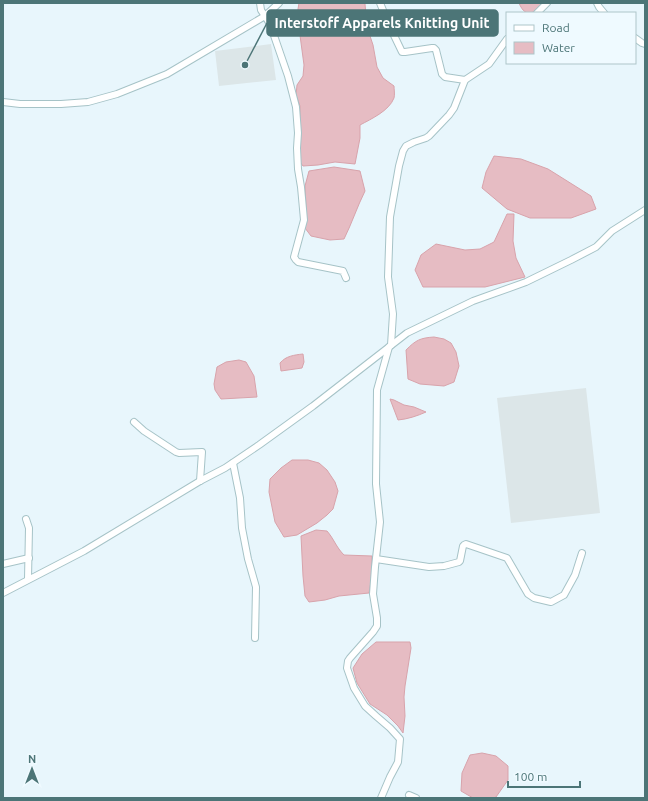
<svg xmlns="http://www.w3.org/2000/svg" width="648" height="801" font-family="Ubuntu,sans-serif">
<style>
.industrial{fill:#dce6e8}
.water{fill:#e6bcc3;stroke:#d8a3ab}
.lines{fill:none;stroke-linecap:round;stroke-linejoin:round}
.minor-casing{stroke:#a6c3c7;stroke-width:8}
.minor{stroke:#fff;stroke-width:6}
.leader{fill:none;stroke:#4c7577;stroke-width:1.5}
.callout-dot{fill:#4c7577;stroke:#effaff;stroke-width:1.5}
.callout{fill:#4c7577;stroke:#4c7577;stroke-width:1.5}
.callout-label{font-size:14px;text-anchor:middle;font-weight:bold;fill:#fff}
</style>
<rect width="100%" height="100%" fill="#e8f6fc"/>
<!-- industrial -->
<g class="industrial">
<path d="M271 44 276 80 219 86 215 51Z"/>
<path d="M586 388 600 513 511 523 497 398Z"/>
</g>
<!-- water -->
<g class="water">
<path d="M299 3H364L365 4 367 27 373 45 377 67 383 78 394 86C394 89 395 95 394 98 389 111 371 119 360 125V138L355 164 335 162 318 165 303 166 300 162V106L296 95 297 85 303 76 304 65 299 28 298 9Z"/>
<path d="M519 3H545C535 12 526 20 519 3Z"/>
<path d="M494 156 521 159 548 169 591 196 596 209 571 218H530L507 209 482 188 486 172Z"/>
<path d="M334 167 360 171 365 191C357 207 352 223 344 239L330 240 311 236 305 228 306 207 305 186 309 171Z"/>
<path d="M507 214H514L513 241 516 258 525 277 485 287H423L415 270 421 255 436 244 465 250 480 249 494 242Z"/>
<path d="M434 337 444 339 451 343 456 352 459 366 454 382 444 386 420 384 408 379 406 350C416 340 420 338 434 337Z"/>
<path d="M303 354 304 362 302 368 281 371 280 363C286 356 294 355 303 354Z"/>
<path d="M239 360 246 362 254 376 257 397 221 399 215 390 214 384 217 367 226 362Z"/>
<path d="M390 399 394 400 404 405 414 407 426 412C417 416 408 419 398 420Z"/>
<path d="M292 460H308L319 463 327 470 335 482 338 491 333 509 327 515 317 523 297 535 284 537 275 522 269 492 270 479 281 468Z"/>
<path d="M316 530 327 531C334 539 336 547 344 555L372 556V576L369 593 339 596 325 600 309 602 305 596 303 576 301 536Z"/>
<path d="M376 642H410L411 648 405 686 404 697 405 716 403 733 398 726 387 715 370 704 357 683 353 668 362 654Z"/>
<path d="M482 753 496 756 508 766V780L496 797 494 798H473L461 791 462 773 470 755Z"/>
</g>
<g class="lines">
<!-- minor casing -->
<g class="minor-casing">
<g id="minor">
<path d="M260 3 261 10 270 24 288 76 296 107 298 133 297 148 298 169 301 187 304 220 294 257 296 260 298 262 343 271 346 278"/>
<path d="M380 3 390 27 402 52H405L432 48H434L436 50 442 74 445 77 465 80"/>
<path d="M597 3 599 7 604 13"/>
<path d="M537 13 547 3"/>
<path d="M635 38 642 43 645 44"/>
<path d="M3 102 20 104H61L88 102 117 94 167 74 265 16 279 3"/>
<path d="M391 345 393 314 388 277 390 217 399 166 403 151 406 146 414 142 426 138 429 136 449 115 454 108 465 80 489 64 507 39"/>
<path d="M134 422 144 431 176 452 179 453 202 452 200 481"/>
<path d="M233 463 240 498 242 528 248 559 256 587 255 638"/>
<path d="M26 519 29 528 28 579"/>
<path d="M376 559 429 567 444 566 459 562 460 561 463 546 464 545 466 544 507 558 528 594 534 598 551 602 564 595 575 575 582 553"/>
<path d="M3 564 29 558"/>
<path d="M3 593 84 551 200 481 225 468 259 445 313 406 407 333 473 301 526 282 571 260 596 247 612 231 645 210"/>
<path d="M409 795 416 798"/>
<path d="M381 798 390 777 398 762 400 739 390 728 376 716 365 706 354 688 347 668 348 661 350 658 373 632 377 626V618L373 594 375 567 380 522 376 484 377 390 389 347"/>
</g>
</g>
<!-- minor -->
<use href="#minor" class="minor"/>
</g>
<!-- callouts -->
<path class="leader" d="M245 65L267 23"/>
<circle class="callout-dot" cx="245" cy="65" r="4"/>
<rect class="callout" x="267" y="10" width="231" height="26" rx="4"/>
<g class="callout-label">
<text x="382" y="28">Interstoff Apparels Knitting Unit</text>
</g>
<!-- border -->
<rect width="648" height="801" fill="none" stroke="#4c7577" stroke-width="8"/>
<!-- legend -->
<rect x="506" y="12" width="130" height="52" fill="#effaff" stroke="#aec5c9"/>
<rect x="514" y="25" width="20" height="6" fill="#ffffff" stroke="#aec5c9"/>
<text x="542" y="32" font-size="12" fill="#4c7577">Road</text>
<rect x="514" y="42" width="20" height="12" fill="#e6bcc3" stroke="#aec5c9"/>
<text x="542" y="52" font-size="12" fill="#4c7577">Water</text>
<!-- north arrow -->
<g transform="translate(32 769)" stroke="#effaff" stroke-width="3" paint-order="stroke">
<path d="M0-3L7 15L0 10L-7 15Z" fill="#4c7577"/>
<text y="-6" font-size="11" font-weight="bold" text-anchor="middle" fill="#4c7577">N</text>
</g>
<!-- scale -->
<path d="M508 781v6h72v-6" fill="none" stroke="#4c7577" stroke-width="2"/>
<text x="514" y="781" font-size="12" fill="#4c7577" stroke="#effaff" stroke-width="3" paint-order="stroke">100 m</text>
</svg>
